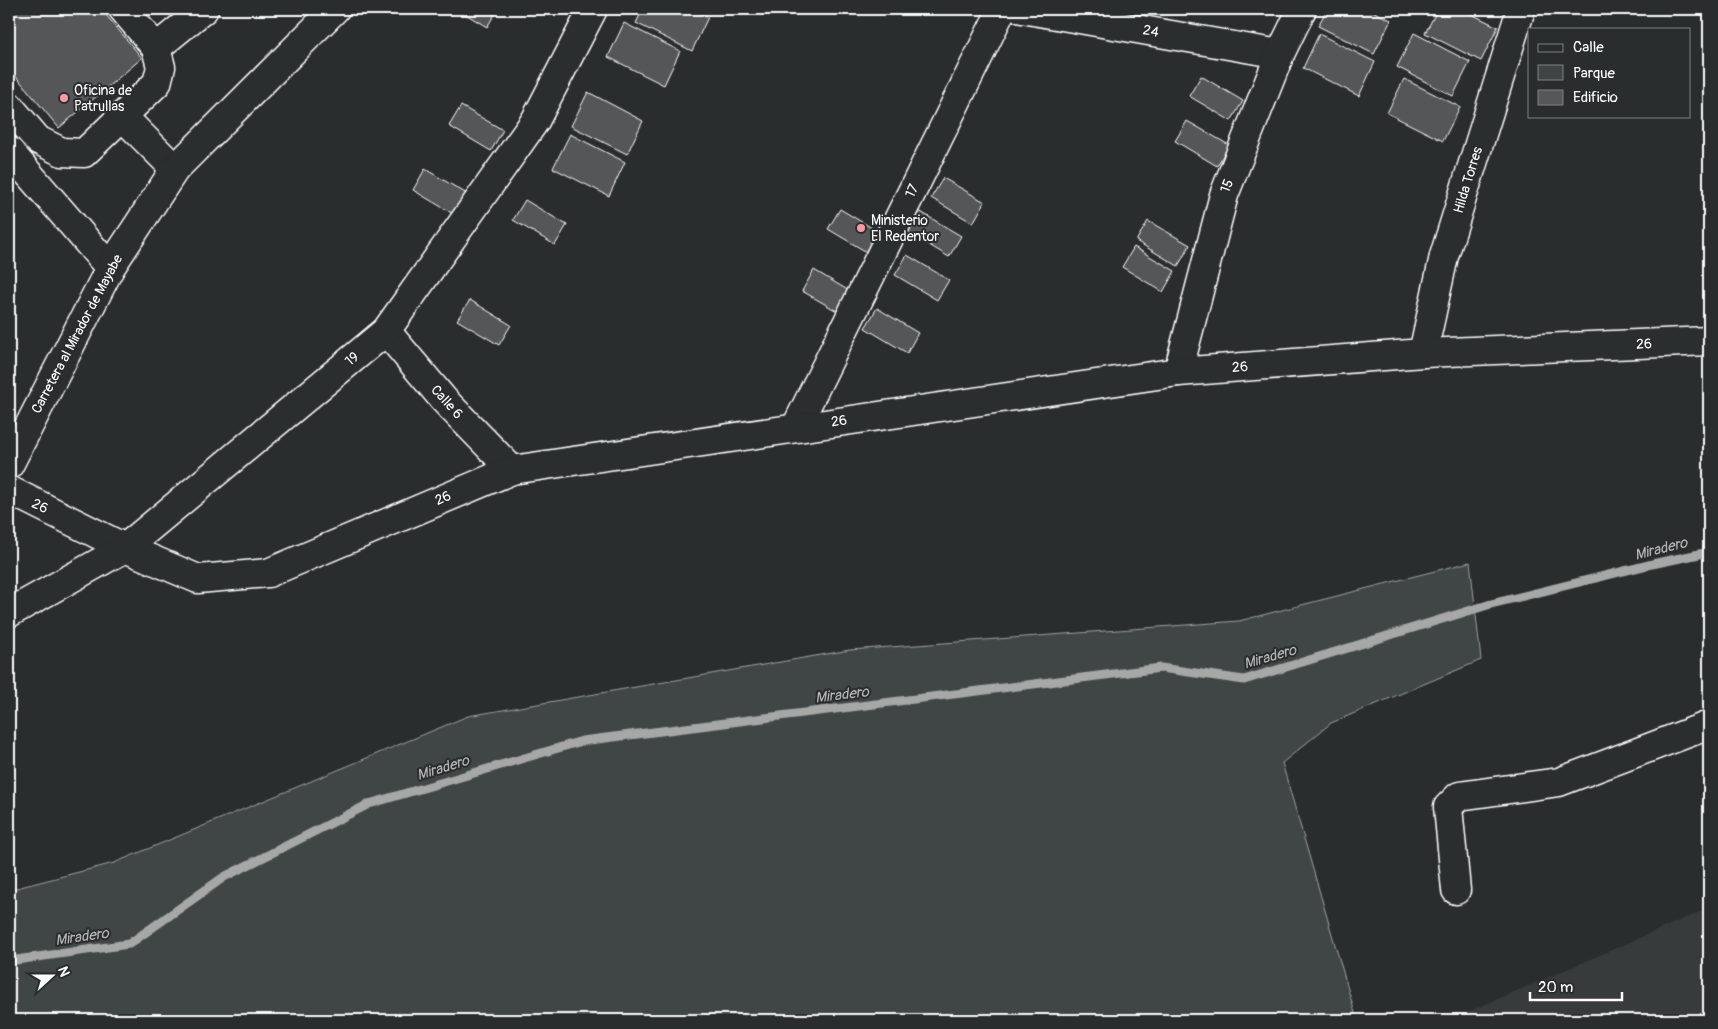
<svg xmlns="http://www.w3.org/2000/svg" width="1718" height="1029" font-family="Pangolin,sans-serif">
<style>
.built{fill:#373a3b}
.green{fill:#414445;stroke:#a0a2a2}
.lines{fill:none;stroke-linecap:round;stroke-linejoin:round}
.stream{stroke:#a6a7a7;stroke-width:9}
.building{fill:#555758;stroke:#fff}
.minor-casing{stroke:#fff;stroke-width:31}
.minor{stroke:#2a2d2e;stroke-width:28}
.poi-dot{fill:#ff9aa2;stroke:#2a2d2e;stroke-width:2}
.labels{text-anchor:middle;dominant-baseline:central;stroke-width:4;stroke-linejoin:round;paint-order:stroke}
.street-label{font-size:14px;fill:#fff;stroke:#2a2d2e}
.poi-label{font-size:14px;fill:#fff;stroke:#2a2d2e;text-anchor:start}
.water-label{font-size:15px;font-style:italic;fill:#b4b6b6;stroke:#2a2d2e}
</style>
<rect width="100%" height="100%" fill="#2a2d2e"/>
<filter id="ink" filterUnits="userSpaceOnUse"><feTurbulence type="fractalNoise" baseFrequency=".02" numOctaves="2"/><feDisplacementMap in="SourceGraphic" scale="10" xChannelSelector="R" yChannelSelector="G"/><feConvolveMatrix kernelMatrix="1 2 1 2 8 2 1 2 1" color-interpolation-filters="sRGB"/></filter>
<g filter="url(#ink)">
<!-- built -->
<path class="built" d="M1709 908V1020H1449Z"/>
<!-- green -->
<path class="green" d="M1470 562 1481 660 1331 723 1282 763 1357 1020H9V890L114 863 468 716 850 650 1239 621Z"/>
<g class="lines">
<!-- stream -->
<path class="stream" d="M9 961 129 944 224 877 369 804 582 741 1161 668 1244 680 1491 604 1652 564 1709 552"/>
</g>
<!-- building -->
<g class="building">
<path d="M9 9H101L142 58 59 128 9 68Z"/>
<path d="M457 9H498L487 27Z"/>
<path d="M643 9H692L708 17 692 51 636 23Z"/>
<path d="M1327 9H1368L1391 20 1374 54 1318 26Z"/>
<path d="M1438 9H1461L1498 27 1481 61 1425 33Z"/>
<path d="M624 23 680 51 664 85 608 57Z"/>
<path d="M1414 33 1470 62 1453 96 1397 67Z"/>
<path d="M1319 34 1375 62 1359 96 1303 68Z"/>
<path d="M1201 76 1243 101 1231 121 1189 96Z"/>
<path d="M1404 79 1460 107 1443 141 1387 113Z"/>
<path d="M588 92 643 121 627 154 571 126Z"/>
<path d="M461 106 503 130 491 151 449 126Z"/>
<path d="M1187 121 1229 145 1217 166 1175 141Z"/>
<path d="M570 134 625 162 609 196 553 168Z"/>
<path d="M425 169 467 194 455 215 413 190Z"/>
<path d="M943 178 985 202 973 223 931 198Z"/>
<path d="M525 200 567 225 555 245 513 220Z"/>
<path d="M840 209 882 234 870 254 828 229Z"/>
<path d="M919 211 961 236 949 257 908 232Z"/>
<path d="M1148 221 1190 245 1178 266 1136 241Z"/>
<path d="M1134 247 1175 271 1163 292 1122 267Z"/>
<path d="M907 255 949 280 937 300 895 275Z"/>
<path d="M814 270 856 295 844 315 802 291Z"/>
<path d="M470 300 511 325 499 345 457 320Z"/>
<path d="M877 308 918 333 907 353 865 328Z"/>
</g>
<g class="lines">
<!-- minor casing -->
<g class="minor-casing">
<g id="minor">
<path d="M1022 9 1280 54"/>
<path d="M156 48 204 9"/>
<path d="M9 106 38 140 62 152 84 153 157 83 161 67 156 48 123 9"/>
<path d="M122 116 175 169"/>
<path d="M9 151 110 268"/>
<path d="M386 331 444 400 512 470"/>
<path d="M1423 353 1444 256 1521 9"/>
<path d="M1178 372 1224 195 1280 54 1302 9"/>
<path d="M796 427 1002 9"/>
<path d="M9 465 110 268 175 169 335 9"/>
<path d="M9 490 125 548 198 579 268 573 512 470 1178 372 1423 353 1709 341"/>
<path d="M9 613 125 548 386 331 535 121 593 9"/>
<path d="M1456 890 1448 807 1459 796 1559 782 1709 725"/>
</g>
</g>
<!-- minor -->
<use href="#minor" class="minor"/>
</g>
</g>
<!-- markers -->
<g class="poi-dot">
<circle cx="64" cy="98" r="5"/>
<circle cx="861" cy="228" r="5"/>
</g>
<g class="labels">
<!-- street labels -->
<g class="street-label">
<text transform="translate(1151 31) rotate(10)">24</text>
<text transform="translate(1468 180) rotate(-73)">Hilda Torres</text>
<text transform="translate(1227 186) rotate(-69)">15</text>
<text transform="translate(912 191) rotate(-64)">17</text>
<text transform="translate(77 334) rotate(-62)">Carretera al Mirador de Mayabe</text>
<text transform="translate(1644 344) rotate(-2)">26</text>
<text transform="translate(352 359) rotate(-40)">19</text>
<text transform="translate(1240 367) rotate(-4)">26</text>
<text transform="translate(447 402) rotate(48)">Calle 6</text>
<text transform="translate(839 421) rotate(-8)">26</text>
<text transform="translate(443 498) rotate(-23)">26</text>
<text transform="translate(40 506) rotate(26)">26</text>
</g>
<!-- poi labels -->
<g class="poi-label">
<text x="74" y="90">Oficina de<tspan x="74" dy="16">Patrullas</tspan></text>
<text x="871" y="220">Ministerio<tspan x="871" dy="16">El Redentor</tspan></text>
</g>
<!-- water labels -->
<g class="water-label">
<text transform="translate(1661 549) rotate(-14)">Miradero</text>
<text transform="translate(1270 657) rotate(-16)">Miradero</text>
<text transform="translate(842 695) rotate(-7)">Miradero</text>
<text transform="translate(443 768) rotate(-17)">Miradero</text>
<text transform="translate(82 937) rotate(-8)">Miradero</text>
</g>
</g>
<!-- margin -->
<rect width="1718" height="1029" fill="none" stroke="#2a2d2e" stroke-width="30"/>
<rect x="15" y="15" width="1688" height="999" fill="none" stroke="#fff" stroke-width="2" filter="url(#ink)"/>
<!-- legend -->
<rect x="1528" y="28" width="162" height="90" fill="#2a2d2e" stroke="#7f8182"/>
<rect x="1538" y="44" width="25" height="8" fill="#2a2d2e" stroke="#7f8182"/>
<text x="1573" y="52" font-size="15" fill="#ffffff">Calle</text>
<rect x="1538" y="65" width="25" height="15" fill="#414445" stroke="#7f8182"/>
<text x="1573" y="78" font-size="15" fill="#ffffff">Parque</text>
<rect x="1538" y="90" width="25" height="15" fill="#555758" stroke="#7f8182"/>
<text x="1573" y="102" font-size="15" fill="#ffffff">Edificio</text>
<!-- north arrow -->
<g transform="translate(52 976) rotate(69)" stroke="#2a2d2e" stroke-width="4" paint-order="stroke">
<path d="M0-4L9 19L0 12L-9 19Z" fill="#ffffff"/>
<text y="-8" font-size="14" font-weight="bold" text-anchor="middle" fill="#ffffff">N</text>
</g>
<!-- scale -->
<path d="M1530 992v8h92v-8" fill="none" stroke="#ffffff" stroke-width="2.5"/>
<text x="1538" y="992" font-size="15" fill="#ffffff" stroke="#2a2d2e" stroke-width="4" paint-order="stroke">20 m</text>
</svg>
